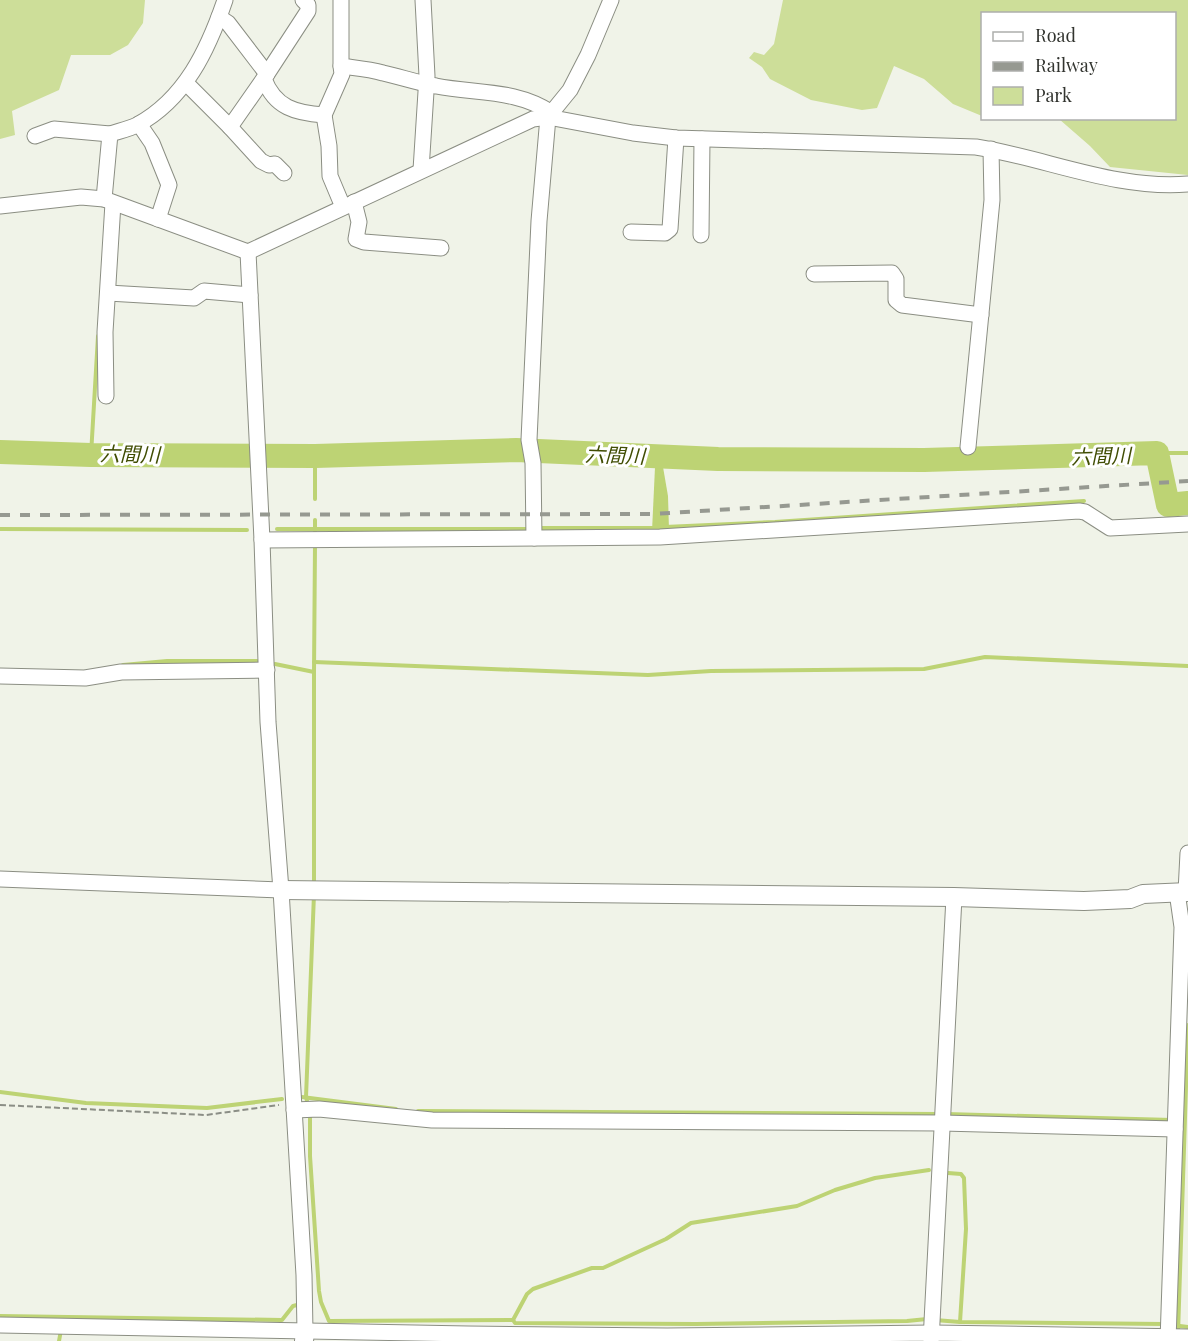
<svg xmlns="http://www.w3.org/2000/svg" width="1188" height="1341" font-family="'Playfair Display','Noto Sans JP',serif">
<style>
.green{fill:#cdde99}
.water{fill:#bdd374}
.lines{fill:none;stroke-linecap:round;stroke-linejoin:round}
.stream{stroke:#bdd374;stroke-width:4}
.river{stroke:#bdd374;stroke-width:24}
.minor-casing{stroke:#8b8e83;stroke-width:17}
.tertiary-casing{stroke:#8b8e83;stroke-width:20}
.path{stroke:#8b8e86;stroke-width:2;stroke-dasharray:6 3;stroke-linecap:butt}
.minor{stroke:#fff;stroke-width:15}
.tertiary{stroke:#fff;stroke-width:18}
.rail{stroke:#969991;stroke-width:4;stroke-dasharray:10 10;stroke-linecap:butt}
.labels{text-anchor:middle;dominant-baseline:central;stroke-width:6;stroke-linejoin:round;paint-order:stroke}
.water-label{font-size:20px;font-style:italic;fill:#414e04;stroke:#fff}
</style>
<rect width="100%" height="100%" fill="#f0f3e8"/>
<!-- green -->
<g class="green">
<path d="M0 0H145L143 23 128 45 110 55H71L59 90 12 111 15 135 0 139Z"/>
<path d="M783 0H1188V175L1110 167 1090 146 1059 119 1174 118V14H982V116L953 104 924 79 894 66 877 108 862 110 811 100 770 79 762 67 749 58 754 52 764 55 774 44Z"/>
</g>
<!-- water -->
<path class="water" d="M655 467H663L668 496 669 530 652 531Z"/>
<g class="lines">
<!-- stream -->
<g class="stream">
<path d="M1157 453H1188"/>
<path d="M91 455 98 336"/>
<path d="M315 456V499"/>
<path d="M659 456V470"/>
<path d="M665 527 775 522 1084 501"/>
<path d="M539 528H657"/>
<path d="M0 529 247 530"/>
<path d="M277 529H531"/>
<path d="M315 531V520"/>
<path d="M314 662 648 675 711 671 924 669 985 657 1188 666"/>
<path d="M275 664 314 672 315 545"/>
<path d="M123 665 167 661H257"/>
<path d="M314 672V884"/>
<path d="M0 1092 86 1103 207 1108 282 1099"/>
<path d="M302 1097 396 1109"/>
<path d="M308 1105 306 1097 314 894"/>
<path d="M418 1111 938 1114"/>
<path d="M310 1113V1156L319 1291 321 1302 329 1321 513 1320 515 1323 696 1324 907 1321 927 1319"/>
<path d="M946 1114 1172 1120"/>
<path d="M948 1173 961 1174 964 1178 966 1229 960 1322"/>
<path d="M0 1316 282 1320 293 1306 297 1305"/>
<path d="M513 1320 527 1294 533 1289 592 1268H603L666 1239 691 1223 797 1206 835 1190 875 1178 929 1170"/>
<path d="M935 1320 960 1322 1164 1324"/>
<path d="M1172 1325 1188 1327"/>
<path d="M1178 1334 1188 1025"/>
<path d="M59 1341 61 1330"/>
</g>
<!-- river -->
<path class="river" d="M0 452 91 455 315 456 516 450 718 459 924 460 1157 453 1168 505 1188 503"/>
<!-- minor casing -->
<g class="minor-casing">
<g id="minor">
<path d="M341 0V66C355 68 369 69 383 73 401 77 418 83 436 86 477 94 516 89 552 113"/>
<path d="M219 17 228 23 267 74"/>
<path d="M264 79C275 108 296 113 324 115L342 74 341 66"/>
<path d="M186 83 230 127 261 161 269 165 275 164 284 173"/>
<path d="M324 115 329 146 330 176 343 207"/>
<path d="M139 124 152 143 169 185 158 219"/>
<path d="M230 127 267 74 308 11V5L303 0"/>
<path d="M35 136 54 129 110 134"/>
<path d="M421 170 427 76 423 0"/>
<path d="M104 199 110 134C119 131 129 129 137 125 185 99 208 50 225 0"/>
<path d="M354 202 359 222 356 239 364 242 441 248"/>
<path d="M0 206 81 197 104 199 248 252 533 119 548 117 633 133 676 138 976 147C1046 158 1116 190 1188 184"/>
<path d="M631 232 665 233 670 229 676 138"/>
<path d="M701 235 702 139"/>
<path d="M248 252 262 540 268 722 281 890 304 1275 305 1332"/>
<path d="M814 274 892 273 896 279V300L902 305 981 315"/>
<path d="M108 293 194 298 204 291 250 295"/>
<path d="M106 396 105 332 113 203"/>
<path d="M968 447 992 200 991 149"/>
<path d="M534 538 533 463 529 440 539 221 548 117 570 90 588 55 611 0"/>
<path d="M262 540 660 537 1079 511 1085 512 1110 528 1188 524"/>
<path d="M0 676 85 678 121 672 267 670"/>
<path d="M0 879 281 890"/>
<path d="M1186 892 1188 853"/>
<path d="M294 1110 319 1109 432 1120 942 1123 1175 1129"/>
<path d="M0 1325 468 1334 667 1336 932 1333 1188 1337"/>
<path d="M931 1341 954 897"/>
<path d="M1168 1341 1182 927 1177 892"/>
</g>
</g>
<!-- tertiary casing -->
<g class="tertiary-casing">
<g id="tertiary">
<path d="M281 890 954 897 1084 901 1130 899 1143 894 1188 892"/>
<path d="M304 1341 305 1332"/>
</g>
</g>
<!-- path -->
<path class="path" d="M0 1105 206 1115 279 1105"/>
<!-- minor -->
<use href="#minor" class="minor"/>
<!-- tertiary -->
<use href="#tertiary" class="tertiary"/>
<!-- rail -->
<path class="rail" d="M0 515 652 514 1188 481"/>
</g>
<g class="labels">
<!-- water labels -->
<g class="water-label">
<text transform="translate(130 453) rotate(1)">六間川</text>
<text transform="translate(615 454) rotate(2)">六間川</text>
<text transform="translate(1101 455) rotate(-2)">六間川</text>
</g>
</g>
<!-- legend -->
<rect x="981" y="12" width="195" height="108" fill="#ffffff" stroke="#adaeac" stroke-width="1.5"/>
<rect x="993" y="32" width="30" height="9" fill="#ffffff" stroke="#adaeac" stroke-width="1.5"/>
<text x="1035" y="42" font-size="18" fill="#32342f">Road</text>
<rect x="993" y="62" width="30" height="9" fill="#969991" stroke="#adaeac" stroke-width="1.5"/>
<text x="1035" y="72" font-size="18" fill="#32342f">Railway</text>
<rect x="993" y="87" width="30" height="18" fill="#cdde99" stroke="#adaeac" stroke-width="1.5"/>
<text x="1035" y="102" font-size="18" fill="#32342f">Park</text>
</svg>
